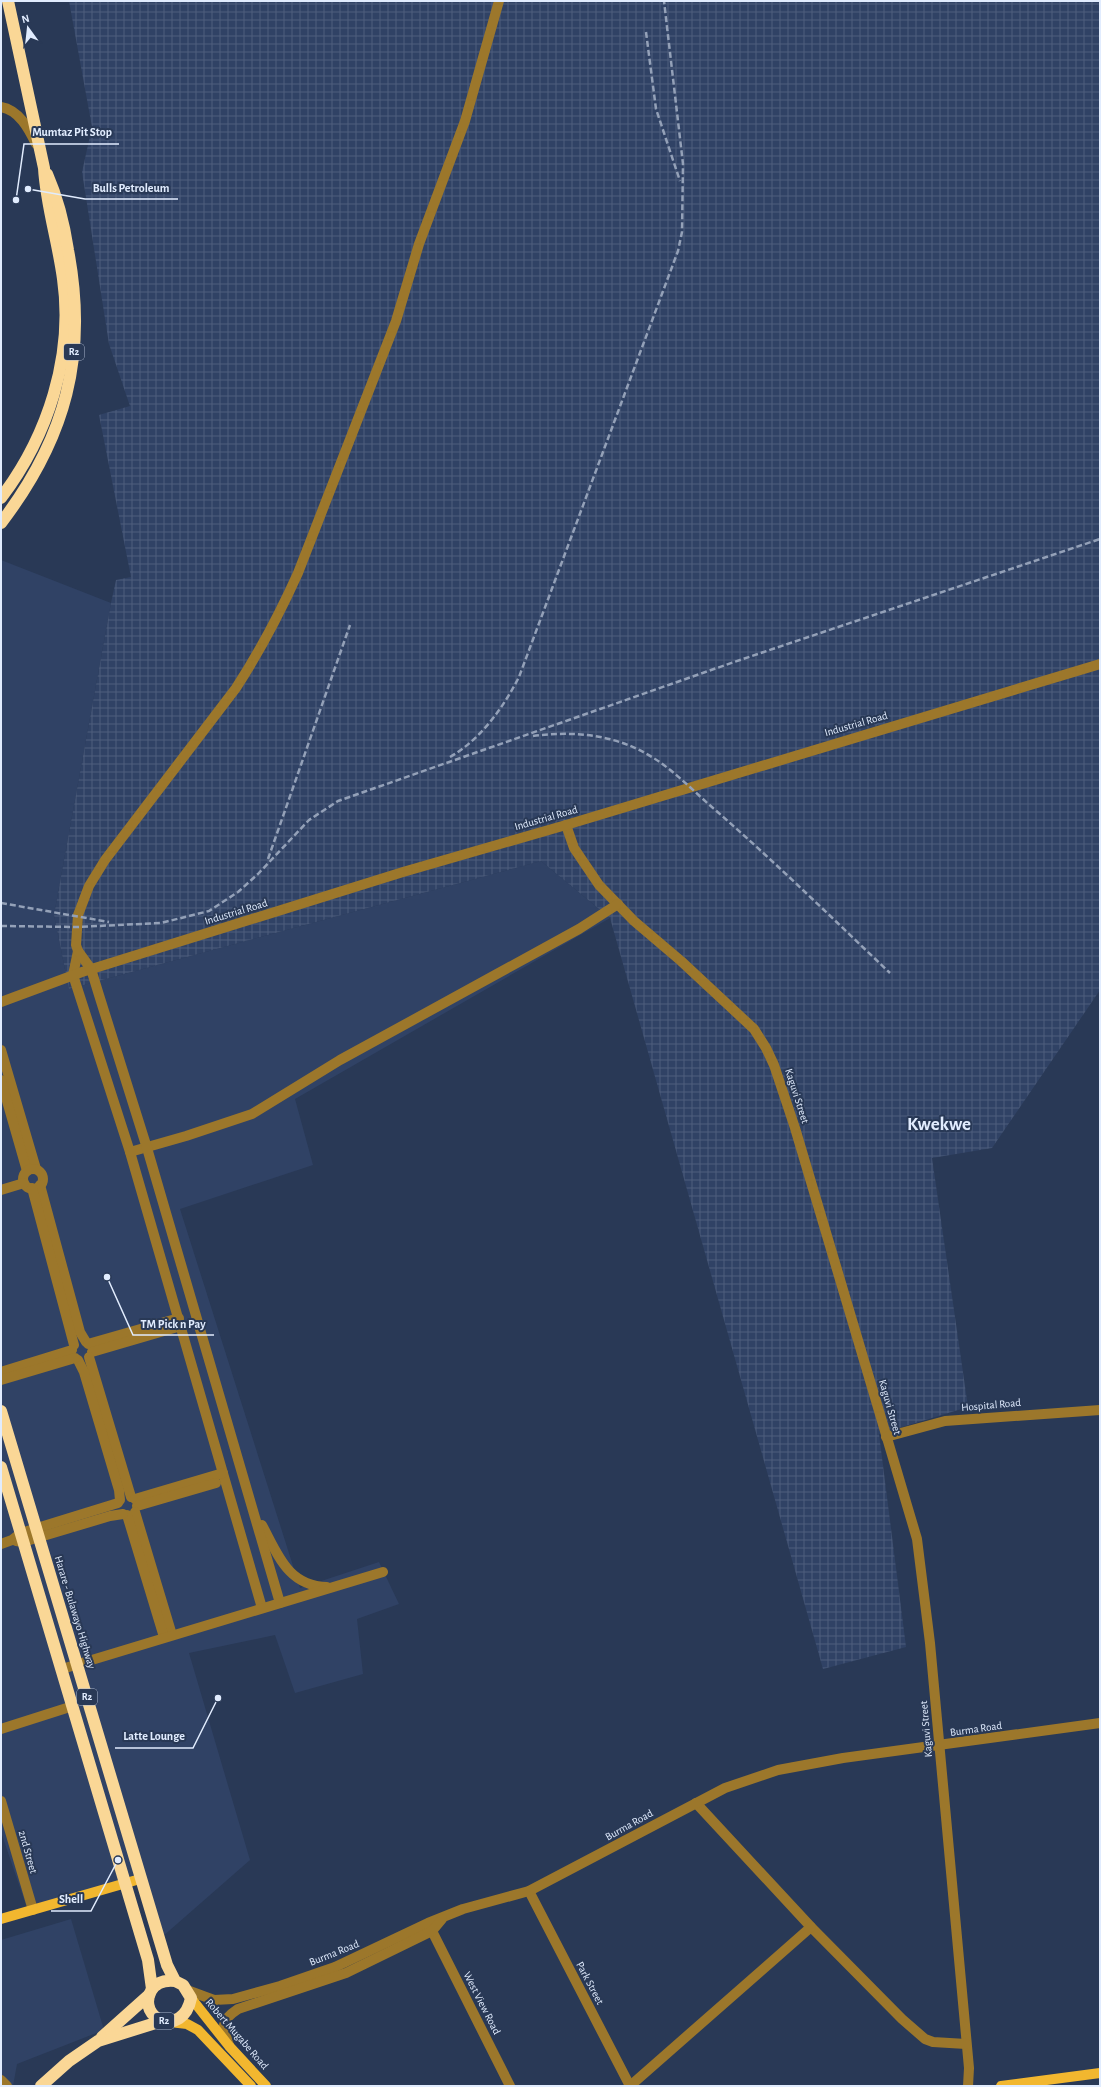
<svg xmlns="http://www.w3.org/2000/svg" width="1101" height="2087" font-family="'Alegreya Sans',sans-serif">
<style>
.built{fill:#304265}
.industrial{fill:url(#industrial-grid)}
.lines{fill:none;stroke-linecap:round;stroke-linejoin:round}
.minor{stroke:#9c772b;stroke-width:10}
.major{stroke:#f2b72f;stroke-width:10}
.highway{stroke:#fad796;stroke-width:12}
.rail{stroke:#94a1b8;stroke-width:2.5;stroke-dasharray:6 3;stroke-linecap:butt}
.labels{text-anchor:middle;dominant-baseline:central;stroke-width:4;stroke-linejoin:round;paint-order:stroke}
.shield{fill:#293956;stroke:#aab6cc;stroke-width:1}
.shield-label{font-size:10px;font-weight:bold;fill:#e1ecfe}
.street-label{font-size:11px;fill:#e1ecfe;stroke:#293956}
.town-label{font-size:19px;font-weight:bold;fill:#e1ecfe;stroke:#293956}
.leader{fill:none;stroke:#e1ecfe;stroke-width:1.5}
.callout-dot{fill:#e1ecfe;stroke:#293956;stroke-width:1.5}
.callout-label{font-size:12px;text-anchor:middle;font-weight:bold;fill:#e1ecfe;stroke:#293956;stroke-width:4;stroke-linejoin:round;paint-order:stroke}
</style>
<defs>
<pattern id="industrial-grid" width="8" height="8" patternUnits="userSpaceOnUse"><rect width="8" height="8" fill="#304265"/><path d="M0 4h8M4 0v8" fill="none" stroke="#4e5d7c"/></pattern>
</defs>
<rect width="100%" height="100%" fill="#293956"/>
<!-- built -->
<g class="built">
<path d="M1 560 111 603 54 915 69 989 541 861 610 918 295 1099 313 1165 180 1209 300 1588 379 1562 399 1604 357 1619 363 1674 295 1693 275 1635 189 1653 250 1860 162 1937 145 1873 28 1911 1 1832Z"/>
<path d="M71 1919 104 2030 17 2064 13 2086H1V1940Z"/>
</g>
<!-- industrial -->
<path class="industrial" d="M69 1H1100V990L992 1148 932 1158 968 1407 879 1434 906 1647 823 1669 610 918 541 861 69 989 54 915 111 603 116 580 131 577 99 415 130 406 109 344 82 172 92 127Z"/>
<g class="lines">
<!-- minor -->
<g class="minor">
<path d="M1 107C19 110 29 129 36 144"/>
<path d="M566 825 574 848 599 885 634 921 681 961 754 1029 766 1048 774 1065 795 1128 917 1539 930 1643 969 2068 968 2086"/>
<path d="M78 951 73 975 130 1152 262 1608"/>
<path d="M1 1002 82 972 403 872 566 825 1100 664"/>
<path d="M1 1050 36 1169"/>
<path d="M1 1080 27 1171"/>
<path d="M130 1152 186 1136 252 1114 340 1060 579 929 618 904"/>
<circle cx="33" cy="1179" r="10"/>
<path d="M40 1185 80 1332 86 1342"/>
<path d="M32 1188 74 1345"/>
<path d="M1 1190 24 1183"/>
<path d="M88 1344 179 1318"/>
<path d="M92 1352 181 1326"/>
<path d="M89 1357 131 1497"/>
<path d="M78 1360 84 1372 119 1490 120 1500"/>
<path d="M1 1372 72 1350"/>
<path d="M1 1380 75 1358"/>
<path d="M886 1437 945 1421 1100 1410"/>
<path d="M135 1499 223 1473"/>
<path d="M137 1506 216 1483"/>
<path d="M135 1512 172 1635"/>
<path d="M127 1515 164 1637"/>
<path d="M262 1525C278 1555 288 1586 327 1587"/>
<path d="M16 1541 23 1542 110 1516 123 1514"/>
<path d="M1 1544 12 1540 21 1533 118 1503"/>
<path d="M280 1603 147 1148 99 995 91 969 78 951 76 945 78 915 89 886 105 860 236 688C260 651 280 613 298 573L396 321 419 244 465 121 499 1"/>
<path d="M62 1669 383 1572"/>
<path d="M1 1729 73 1706"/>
<path d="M1 1801 33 1910"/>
<path d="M696 1803 811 1927 902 2019 925 2039 933 2042 966 2044"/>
<path d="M529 1891 630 2086"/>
<path d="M429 1925 510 2086"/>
<path d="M187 1990 214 2000 233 1999 280 1986 335 1967 428 1923 463 1909 529 1891 725 1788 778 1770 843 1758 1100 1723"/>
<path d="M229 2045C222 2026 220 2021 238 2009L346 1973 432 1931 442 1919"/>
<path d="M1 2080 7 2086"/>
<path d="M630 2086 811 1927"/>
</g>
<!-- major -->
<g class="major">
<path d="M1 1919 140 1879"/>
<path d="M191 1998 229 2046 266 2086"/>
<path d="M170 2022 187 2024 198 2030 251 2086"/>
<path d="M1001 2086 1100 2073"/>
</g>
<!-- highway -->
<g class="highway">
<path d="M1 498C48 436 74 356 63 279 58 241 46 205 44 168L8 1"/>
<path d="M1 523C66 438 88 355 68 250 64 224 58 199 47 174"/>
<path d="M1 1411 167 1965 175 1981 183 1985 191 1998C183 2039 136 2019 151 1991 156 1982 165 1980 175 1981"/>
<path d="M1 1467 148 1960 152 1989"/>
<path d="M102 2037 149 1995"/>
<path d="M41 2086 69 2061 98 2041 162 2021"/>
</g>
<!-- rail -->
<g class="rail">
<path d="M646 32 656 109 680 181"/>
<path d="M533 736C571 731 611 734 645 753 671 767 691 789 713 808 774 861 832 918 890 973"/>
<path d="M450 757C481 739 503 708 519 677L678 251 682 232 683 164 664 1"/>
<path d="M268 859 350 625"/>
<path d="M1 903 109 922"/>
<path d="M1 926 77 927 161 923 209 911 238 892 258 874 309 820 338 801 734 662 1100 539"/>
</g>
</g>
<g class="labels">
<!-- shield labels -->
<g class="shield">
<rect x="64" y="344" width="20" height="16" rx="3"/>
<rect x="77" y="1689" width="20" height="16" rx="3"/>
<rect x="154" y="2013" width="20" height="16" rx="3"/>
</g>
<g class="shield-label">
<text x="74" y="352">R2</text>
<text x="87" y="1697">R2</text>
<text x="164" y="2021">R2</text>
</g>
<!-- street labels -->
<g class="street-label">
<text transform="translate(856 724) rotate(-16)">Industrial Road</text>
<text transform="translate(546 818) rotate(-16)">Industrial Road</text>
<text transform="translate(236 912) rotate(-17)">Industrial Road</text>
<text transform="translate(797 1096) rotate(72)">Kaguvi Street</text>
<text transform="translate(991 1405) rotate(-5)">Hospital Road</text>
<text transform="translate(890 1407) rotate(74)">Kaguvi Street</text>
<text transform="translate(75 1612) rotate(73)">Harare - Bulawayo Highway</text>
<text transform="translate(926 1729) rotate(-95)">Kaguvi Street</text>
<text transform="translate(976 1729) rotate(-8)">Burma Road</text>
<text transform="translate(629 1825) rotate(-29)">Burma Road</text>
<text transform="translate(28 1852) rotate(74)">2nd Street</text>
<text transform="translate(334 1953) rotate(-22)">Burma Road</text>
<text transform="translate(590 1983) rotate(62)">Park Street</text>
<text transform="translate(482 2003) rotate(63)">West View Road</text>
<text transform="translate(237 2034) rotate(49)">Robert Mugabe Road</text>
</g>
<!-- town labels -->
<g class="town-label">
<text x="939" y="1124">Kwekwe</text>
</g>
</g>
<!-- callouts -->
<path class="leader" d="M16 200L24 144H119M28 189L85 199H178M107 1277L133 1335H214M218 1698L193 1748H115M118 1860L91 1911H51"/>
<g class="callout-dot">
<circle cx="16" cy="200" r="4"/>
<circle cx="28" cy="189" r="4"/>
<circle cx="107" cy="1277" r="4"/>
<circle cx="218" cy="1698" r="4"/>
<circle cx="118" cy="1860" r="4"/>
</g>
<g class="callout-label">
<text x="72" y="136">Mumtaz Pit Stop</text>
<text x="131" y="192">Bulls Petroleum</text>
<text x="173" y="1328">TM Pick n Pay</text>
<text x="154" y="1740">Latte Lounge</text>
<text x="71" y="1903">Shell</text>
</g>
<!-- border -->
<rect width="1101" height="2087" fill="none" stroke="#e1ecfe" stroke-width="4"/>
<!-- north arrow -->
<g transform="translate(28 28) rotate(345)" stroke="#293956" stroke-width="3" paint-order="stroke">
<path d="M0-3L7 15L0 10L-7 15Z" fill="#e1ecfe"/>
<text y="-6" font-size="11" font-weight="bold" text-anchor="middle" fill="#e1ecfe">N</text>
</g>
</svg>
